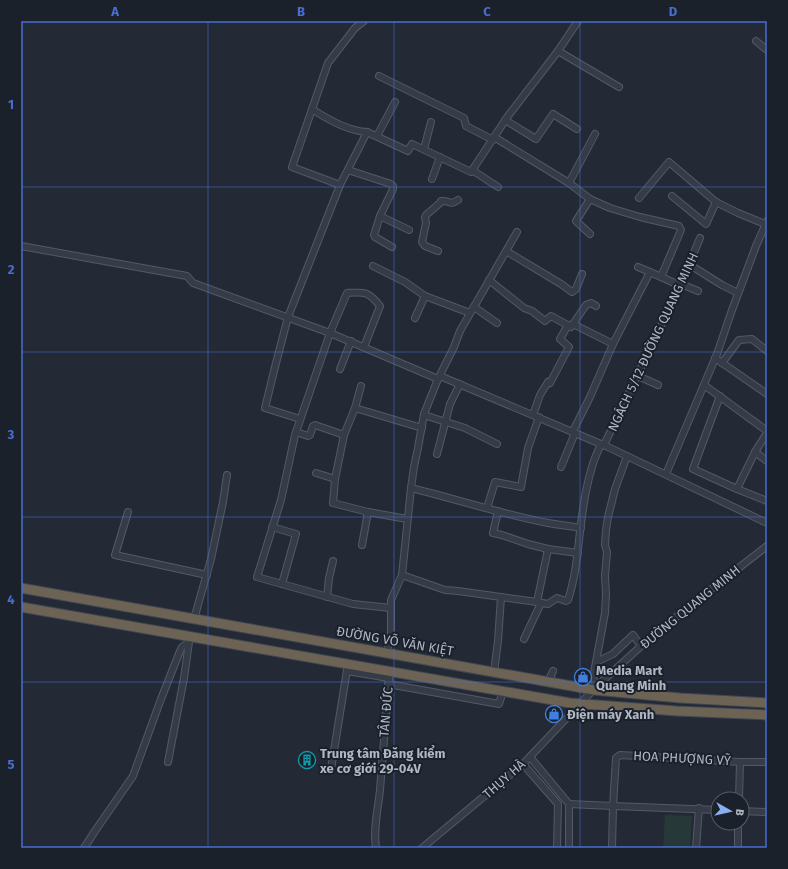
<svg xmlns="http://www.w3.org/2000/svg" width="788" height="869" font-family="'Fira Sans',sans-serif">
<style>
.green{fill:#273839}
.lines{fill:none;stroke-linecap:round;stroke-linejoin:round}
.minor-casing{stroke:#535a65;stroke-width:8}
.highway-casing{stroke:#404751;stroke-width:11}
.minor{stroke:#363c47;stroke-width:6}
.highway{stroke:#6c6354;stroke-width:9}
.grid{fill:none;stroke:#496ed2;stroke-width:1;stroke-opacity:0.55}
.labels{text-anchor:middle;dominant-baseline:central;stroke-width:4;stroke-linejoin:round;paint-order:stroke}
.street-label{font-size:13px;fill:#b0b7c3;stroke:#1b212b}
.poi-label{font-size:13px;font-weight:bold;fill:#b0b7c3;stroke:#1b212b;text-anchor:start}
.neatline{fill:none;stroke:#496ed2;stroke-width:1.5}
.grid-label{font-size:13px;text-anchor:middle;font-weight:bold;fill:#496ed2}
</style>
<rect width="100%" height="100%" fill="#232a36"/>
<!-- green -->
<path class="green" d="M665 815 692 816 690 848H663Z"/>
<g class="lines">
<!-- minor casing -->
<g class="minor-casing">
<g id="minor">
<path d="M756 41 767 50"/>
<path d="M558 51 619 87"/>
<path d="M379 76 464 118 466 126 493 140"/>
<path d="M312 109C327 119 348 131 367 132"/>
<path d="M505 120 536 139 553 114 577 129"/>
<path d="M377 136 395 102"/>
<path d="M494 137 569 183 590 199 610 208 640 217 679 226 681 230 661 277"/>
<path d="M424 149 431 122"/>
<path d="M348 170 391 184 393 186V189L380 216 374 235 375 237 392 247"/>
<path d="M472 170 498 187"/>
<path d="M432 179 440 157"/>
<path d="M569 183 595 134"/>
<path d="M340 185 292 167 328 63 355 28 364 21"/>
<path d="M672 196 706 224 716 202"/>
<path d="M639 198 669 162 716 202 738 213 765 224"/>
<path d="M590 199 576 221 590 234"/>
<path d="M380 216 409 230"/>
<path d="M21 246 187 276 193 283 330 333 438 379"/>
<path d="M438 251 425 246 422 242 426 223 425 217 426 215 440 203 441 201C450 200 449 206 458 200"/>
<path d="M506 251 561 284 572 292 576 289 582 274"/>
<path d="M690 265 722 285 738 293"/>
<path d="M373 266 405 282 425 296 470 313"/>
<path d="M650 272 681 286"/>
<path d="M489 280 524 308 532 311 545 321 551 316 571 327 586 305 591 303 596 306"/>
<path d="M681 284 698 291"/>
<path d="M474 307 497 323"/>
<path d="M415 318 425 296"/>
<path d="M573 324 613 344"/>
<path d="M364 347 380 306C368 291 365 292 347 293L330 333 295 435 281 500 257 577 353 604 391 608"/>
<path d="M715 358 767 394"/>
<path d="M722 363 739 340 752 339 767 351"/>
<path d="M340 369 351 341"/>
<path d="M440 376 608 447 767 523"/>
<path d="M638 376 658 385"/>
<path d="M704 385 767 431"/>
<path d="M361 386 355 408 344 435 335 479 333 503 368 512 407 519"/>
<path d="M720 396 693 469 737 489 767 501"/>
<path d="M355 408 422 428"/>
<path d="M424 415 465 428 497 444"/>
<path d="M533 415 540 395 548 382 550 383 569 347 560 339 568 325"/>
<path d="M300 419 265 408 275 367 288 317 340 185 367 132 408 151 412 144 471 172 508 116 558 51 578 21"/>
<path d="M573 431 590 397 613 344 650 272 638 267"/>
<path d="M296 432 308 436 310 435 313 426 315 425 344 435"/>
<path d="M604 445 681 284 700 238"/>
<path d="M755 452 767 461"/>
<path d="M437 454 450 404 460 384"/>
<path d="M561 467 575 433"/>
<path d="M316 473 335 479"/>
<path d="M666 474 717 354 732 310 756 246 767 221"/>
<path d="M411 488C456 499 501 514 548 523 559 525 570 526 581 528"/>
<path d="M737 489 755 452 767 433"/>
<path d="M487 508 495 482 521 487 528 448 539 417"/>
<path d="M498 511 493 533 502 535 528 544 548 549"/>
<path d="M128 512 115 555 207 575"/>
<path d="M272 527 296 534 282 584"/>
<path d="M362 545 368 512"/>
<path d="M578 553 548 549 537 602 548 604 557 598 566 601 568 600C578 570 578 539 583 509 585 495 588 480 592 467 594 459 598 451 601 444"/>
<path d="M402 575 445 590 458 591 537 602"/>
<path d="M327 597 329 578 333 561"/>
<path d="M194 619 211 559 223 502 227 475"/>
<path d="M524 639 541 603"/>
<path d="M387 653 391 632V600L402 575 411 488 414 467 418 448 424 414 438 379 454 347 460 331 517 232"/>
<path d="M596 662 613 654 633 635 641 646"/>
<path d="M347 671 389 678"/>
<path d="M494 672 498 641 501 597"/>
<path d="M548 682 553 671"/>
<path d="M388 684 499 704 503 691"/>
<path d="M597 686 593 678 605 613 606 594 605 576 607 552 605 545 606 530 608 517 615 489 627 456"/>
<path d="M530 757 569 804V848"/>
<path d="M168 762 184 678 189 642"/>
<path d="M523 764 558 804 557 848"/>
<path d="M331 769 348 664"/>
<path d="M739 799 740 762"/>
<path d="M569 804 613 806 718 810"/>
<path d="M742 811 767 812"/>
<path d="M84 848 95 831 133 776 161 699 180 651 182 647 188 643"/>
<path d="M376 848C373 829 378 809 380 790 383 753 386 715 389 678V671"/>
<path d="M422 848 523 764 597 686 651 637 705 594 767 546"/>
<path d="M612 848 613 806 616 758 620 755 740 762H767"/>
<path d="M696 848 699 808"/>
<path d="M738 848V823"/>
</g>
</g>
<!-- highway casing -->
<g class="highway-casing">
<g id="highway">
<path d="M21 588 594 690 680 698 767 703"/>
<path d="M21 607 570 703 677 711 767 715"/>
</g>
</g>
<!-- minor -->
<use href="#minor" class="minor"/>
<!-- highway -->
<use href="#highway" class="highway"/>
</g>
<!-- grid -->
<path class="grid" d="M208 21V848M394 21V848M580 21V848M21 187H767M21 352H767M21 517H767M21 682H767"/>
<!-- icons -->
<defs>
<g id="shop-ring" transform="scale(0.9)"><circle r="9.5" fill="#1b212b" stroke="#3f7fe0" stroke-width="1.5"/><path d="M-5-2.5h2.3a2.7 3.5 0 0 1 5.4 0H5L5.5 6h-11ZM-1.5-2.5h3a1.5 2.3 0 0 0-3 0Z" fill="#3f7fe0"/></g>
<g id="building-ring" transform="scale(0.9)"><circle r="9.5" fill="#1b212b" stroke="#0f9aa8" stroke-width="1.5"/><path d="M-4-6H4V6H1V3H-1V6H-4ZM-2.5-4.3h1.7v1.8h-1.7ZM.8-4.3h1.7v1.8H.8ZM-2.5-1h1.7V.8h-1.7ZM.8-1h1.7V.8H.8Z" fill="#0f9aa8"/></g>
</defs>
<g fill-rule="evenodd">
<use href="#shop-ring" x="583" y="677"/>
<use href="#shop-ring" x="554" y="714"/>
<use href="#building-ring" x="307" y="760"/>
</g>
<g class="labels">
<!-- street labels -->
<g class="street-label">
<text transform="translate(653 342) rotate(-65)">NGÁCH 5/12 ĐƯỜNG QUANG MINH</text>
<text transform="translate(690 607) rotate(-39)">ĐƯỜNG QUANG MINH</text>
<text transform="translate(395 641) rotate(10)">ĐƯỜNG VÕ VĂN KIỆT</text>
<text transform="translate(386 712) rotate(-85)">TÂN ĐỨC</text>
<text transform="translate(682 758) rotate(3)">HOA PHƯỢNG VỸ</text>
<text transform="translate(504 779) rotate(-41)">THỤY HÀ</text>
</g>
<!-- poi labels -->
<g class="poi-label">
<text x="596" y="670">Media Mart<tspan x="596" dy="15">Quang Minh</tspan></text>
<text x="567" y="714">Điện máy Xanh</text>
<text x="320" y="753">Trung tâm Đăng kiểm<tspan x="320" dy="15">xe cơ giới 29-04V</tspan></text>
</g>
</g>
<!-- border -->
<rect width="788" height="869" fill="none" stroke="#1b212b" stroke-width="44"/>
<!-- north arrow -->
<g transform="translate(730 811) rotate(98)"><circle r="19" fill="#1b212b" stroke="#575d68"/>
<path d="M0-3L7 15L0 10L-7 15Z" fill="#8baeee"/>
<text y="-6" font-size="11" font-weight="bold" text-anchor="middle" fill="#b0b7c3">B</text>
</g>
<rect x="22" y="22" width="744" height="825" class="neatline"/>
<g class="grid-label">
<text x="115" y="16">A</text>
<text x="301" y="16">B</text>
<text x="487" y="16">C</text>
<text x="673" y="16">D</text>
<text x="11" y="109">1</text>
<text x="11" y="274">2</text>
<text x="11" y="439">3</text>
<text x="11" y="604">4</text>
<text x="11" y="769">5</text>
</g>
</svg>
